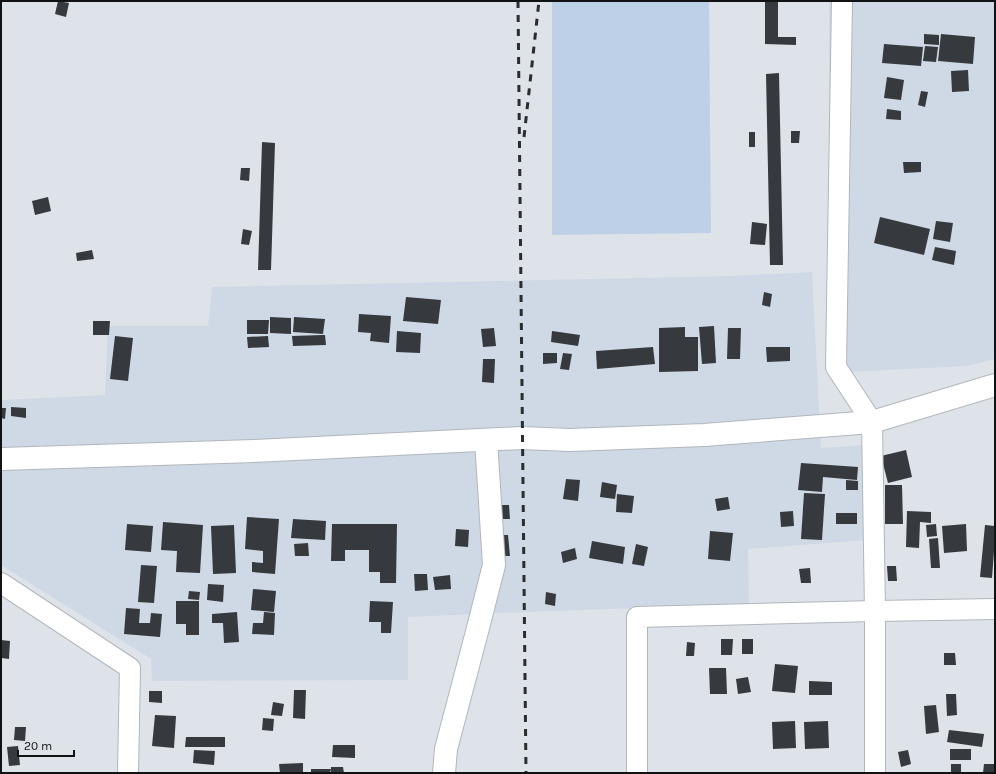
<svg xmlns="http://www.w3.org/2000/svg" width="996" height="774" font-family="Karla,sans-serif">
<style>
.built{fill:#cfd9e5}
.garden{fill:#bed0e7}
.building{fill:#36393e}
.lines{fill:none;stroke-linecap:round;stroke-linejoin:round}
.minor-casing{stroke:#b2b6bc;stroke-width:22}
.tertiary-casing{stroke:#b2b6bc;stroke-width:24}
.primary-casing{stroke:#b2b6bc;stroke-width:24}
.minor{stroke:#fff;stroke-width:20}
.tertiary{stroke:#fff;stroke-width:22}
.primary{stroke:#fff;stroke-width:22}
.rail{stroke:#2a2c2e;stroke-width:3;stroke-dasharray:7 7;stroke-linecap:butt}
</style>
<rect width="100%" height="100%" fill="#dee3e9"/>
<!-- built -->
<g class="built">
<path d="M829 1H995V359L967 366 830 373Z"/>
<path d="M812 272 821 448 864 445 866 540 748 549 749 604 499 613 408 617V680L152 681 151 659 1 565V400L105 395 108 326H208L212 287 731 276Z"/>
</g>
<!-- garden -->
<path class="garden" d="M552 1H709L711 233 552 235Z"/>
<!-- building -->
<g class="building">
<path d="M58 1 69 3 66 17 55 14Z"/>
<path d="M765 1H778V37H796V45L765 44Z"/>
<path d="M924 34 939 35V45L924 44Z"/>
<path d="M941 34 975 37 973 64 938 61Z"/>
<path d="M884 44 923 47 921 66 882 63Z"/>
<path d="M925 46 938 47 936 62 923 61Z"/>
<path d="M968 70 969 91 952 92 951 71Z"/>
<path d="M779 73 783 265H770L766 74Z"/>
<path d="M887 77 904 80 901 100 884 98Z"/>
<path d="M921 91 928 92 925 107 918 105Z"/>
<path d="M887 109 901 111V120L886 119Z"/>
<path d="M791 131H800L799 143H791Z"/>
<rect x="749" y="132" width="6" height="15"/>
<path d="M262 142 275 143 271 270H258Z"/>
<path d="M903 162H921V172L904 173Z"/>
<path d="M241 168H250L249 181 240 180Z"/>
<path d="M48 197 51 211 35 215 32 201Z"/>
<path d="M880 217 930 229 924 255 874 243Z"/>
<path d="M936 221 953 223 950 242 933 239Z"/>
<path d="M752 222 767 224 765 245 750 244Z"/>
<path d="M243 229 252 231 249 245 241 244Z"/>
<path d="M935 247 956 251 954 265 932 260Z"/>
<path d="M92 250 94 259 77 261 76 253Z"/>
<path d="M764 292 772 294 770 307 762 305Z"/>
<path d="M406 297 441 300 438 324 403 321Z"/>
<path d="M359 314 391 316 389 343 370 341 371 333 358 332Z"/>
<path d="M270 317 291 318V334L270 333Z"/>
<path d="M294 317 325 319 323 334 293 332Z"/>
<path d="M247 320H269L268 334H247Z"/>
<path d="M93 321H110L109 335H93Z"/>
<path d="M714 326 716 363 702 364 699 327Z"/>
<path d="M685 327V337H698V371L659 372V328Z"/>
<path d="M494 328 496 346 483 347 481 329Z"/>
<path d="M728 328H741L740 359H727Z"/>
<path d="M397 331 421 333 420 353 396 352Z"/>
<path d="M552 331 580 335 578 346 551 342Z"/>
<path d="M322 335H325L326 345 293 346 292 336Z"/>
<path d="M115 336 133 338 128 381 110 379Z"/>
<path d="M268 336 269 347 248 348 247 337Z"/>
<path d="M653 347 655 364 597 369 596 351Z"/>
<path d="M766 347H790V361L767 362Z"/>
<path d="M543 353H557V363L543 364Z"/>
<path d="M563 353 572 354 569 370 560 369Z"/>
<path d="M483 359H495L494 383 482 382Z"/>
<path d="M11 407 26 408V418L11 416Z"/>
<path d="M1 408H6L5 419 1 418Z"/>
<path d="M906 450 912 477 888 483 881 456Z"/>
<path d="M801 463 858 467 857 480 823 477 822 492 798 490Z"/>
<path d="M566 479 580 480 578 501 563 499Z"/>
<path d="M846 480 858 481V490H846Z"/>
<path d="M602 482 617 485 615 499 600 497Z"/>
<path d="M885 485H902L903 524H885Z"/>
<path d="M804 493 825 494 822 540 801 539Z"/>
<path d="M617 494 634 496 632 513 616 512Z"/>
<path d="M728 497 730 509 717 511 715 499Z"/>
<path d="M496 505H509L510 519H497Z"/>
<path d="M793 511 794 526 781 527 780 512Z"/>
<path d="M907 511 931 512V523L920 522 919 548 906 547Z"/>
<rect x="836" y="513" width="21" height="11"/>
<path d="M247 517 279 519 275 574 252 572V562L263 563V551L245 549Z"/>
<path d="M293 519 326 521 325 540 291 538Z"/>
<path d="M163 522 203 525 200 573 176 572 177 551 161 550Z"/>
<path d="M127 524 153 526 151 552 125 550Z"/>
<path d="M332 524H397L396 583H380V572H369V550H345V561H331Z"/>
<path d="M936 524 937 536 927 537 926 525Z"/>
<path d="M966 524 967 551 944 553 942 526Z"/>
<path d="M234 525 236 573 213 574 211 526Z"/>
<path d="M985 525 995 526V538L992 578 980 577Z"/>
<path d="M456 529 469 530 468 547 455 546Z"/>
<path d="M710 531 733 533 730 561 708 559Z"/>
<path d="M497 535H508L510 556H498Z"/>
<path d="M938 538 940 568H931L929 539Z"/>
<path d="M592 541 625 547 623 564 589 558Z"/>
<path d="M308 543 309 556H295L294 544Z"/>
<path d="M636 544 648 547 644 566 632 564Z"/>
<path d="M575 548 577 559 563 563 561 552Z"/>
<path d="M141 565 157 566 154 603 138 602Z"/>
<path d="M887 566H896L897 581H888Z"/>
<path d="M810 568 811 583H801L799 569Z"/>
<path d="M414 574H427L428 590 415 591Z"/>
<path d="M450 575 451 589 435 590 433 577Z"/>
<path d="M208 584 224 585 223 602 207 600Z"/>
<path d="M253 589 276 591 274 612 251 610Z"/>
<path d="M189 591 200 592 199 600 188 599Z"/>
<path d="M546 592 556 594 555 606 545 604Z"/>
<path d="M176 601H199V635H186V624H176Z"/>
<path d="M370 601 393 602 391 633H381V622H369Z"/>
<path d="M126 608 140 609 139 623H150L151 613 162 614 160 637 124 634Z"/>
<path d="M237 612 239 642 224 643 223 623H212V614Z"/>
<path d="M264 612 275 613 274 635 252 634 253 623H263Z"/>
<path d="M721 639H733L732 655H721Z"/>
<rect x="742" y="639" width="11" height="15"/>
<path d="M1 640 10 641 9 659 1 658Z"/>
<path d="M687 642 695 643 694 656H686Z"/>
<path d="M944 653H955L956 665H944Z"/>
<path d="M775 664 798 666 795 693 772 691Z"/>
<path d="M709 668H726L727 694H710Z"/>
<path d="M748 677 751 692 738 694 736 679Z"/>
<path d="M809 681 832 682V695H809Z"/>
<path d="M294 690H306L305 719 293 718Z"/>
<path d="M149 691H162V703L149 702Z"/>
<path d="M946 694H956L957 715 947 716Z"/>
<path d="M273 702 284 704 282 716 271 715Z"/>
<path d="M936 705 939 732 926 734 924 706Z"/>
<path d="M155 715 176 716 174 748 152 746Z"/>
<path d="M263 718 274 719 273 731 262 730Z"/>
<path d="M795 721 796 748 773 749 772 722Z"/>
<path d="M828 721 829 748 805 749 804 722Z"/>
<path d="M15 727H26L25 741 14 740Z"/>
<path d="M949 730 984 734 982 747 947 742Z"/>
<path d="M186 737H225V747H185Z"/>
<path d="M333 745H355V758L332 757Z"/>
<path d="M18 746 20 765 9 766 7 747Z"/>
<rect x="950" y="749" width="21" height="11"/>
<path d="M194 750 215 751 214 765 193 763Z"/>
<path d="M908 750 911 764 901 767 898 752Z"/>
<path d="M303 763V773H280L279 764Z"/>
<rect x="951" y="764" width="10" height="9"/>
<path d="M984 764H995V773H983Z"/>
<path d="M331 767H343L344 773H331Z"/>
<path d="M311 769H331L330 773H311Z"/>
</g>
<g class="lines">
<!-- minor casing -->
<g class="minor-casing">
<g id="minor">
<path d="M842 1 836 367 872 422 875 611V773"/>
<path d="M1 583 130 668 128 773"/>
<path d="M637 773V617L875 611 995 609"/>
</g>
</g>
<!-- tertiary casing -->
<g class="tertiary-casing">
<path id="tertiary" d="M444 773 446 749 478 628 494 565 486 440"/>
</g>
<!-- primary casing -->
<g class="primary-casing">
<path id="primary" d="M1 459 254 451 522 438 570 440 704 435 872 422 995 385"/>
</g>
<!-- minor -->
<use href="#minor" class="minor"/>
<!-- tertiary -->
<use href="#tertiary" class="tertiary"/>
<!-- primary -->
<use href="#primary" class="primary"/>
<!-- rail -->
<g class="rail">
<path d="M518 1 526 773"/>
<path d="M524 137 539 1"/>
</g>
</g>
<!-- border -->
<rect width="996" height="774" fill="none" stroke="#111214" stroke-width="4"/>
<!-- scale -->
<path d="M18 750v6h56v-6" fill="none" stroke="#111214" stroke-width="2"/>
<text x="24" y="750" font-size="12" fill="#111214" stroke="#dee3e9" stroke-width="3" paint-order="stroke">20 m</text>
</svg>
